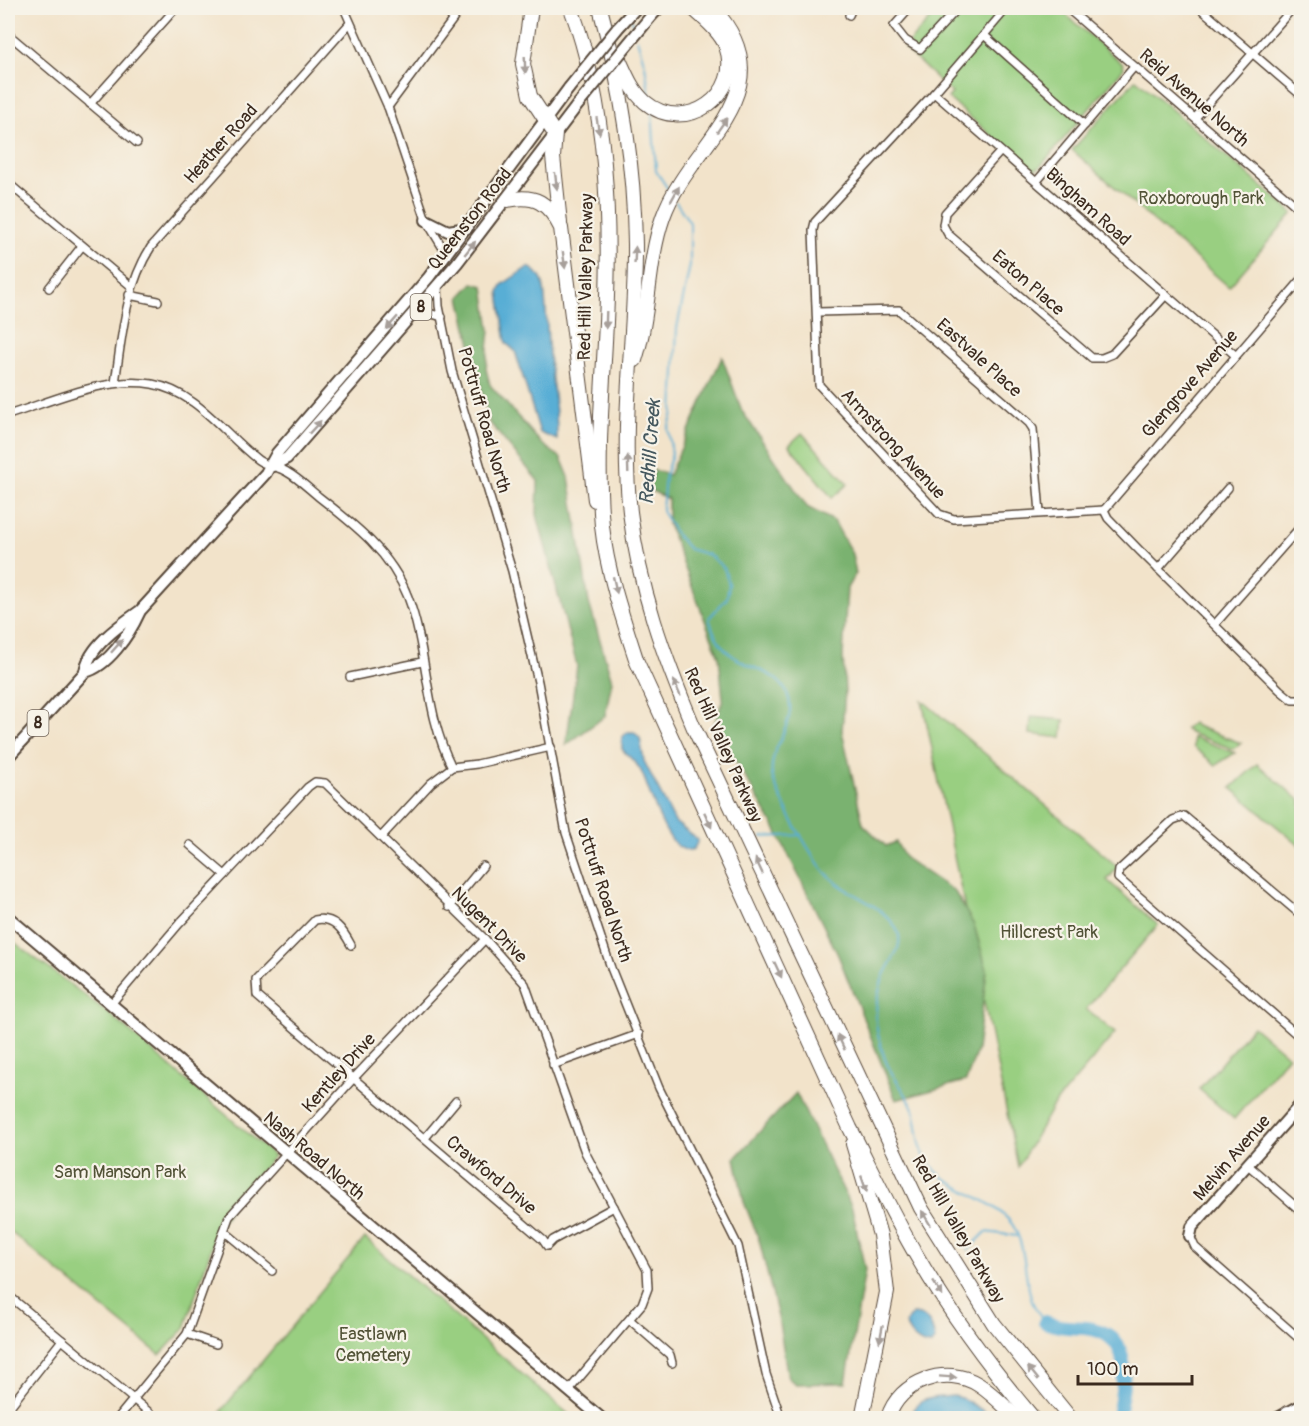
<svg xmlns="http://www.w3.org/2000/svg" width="1309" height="1426" font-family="Pangolin,sans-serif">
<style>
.green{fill:#99cf81;stroke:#6a7c50;stroke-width:1.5}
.forest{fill:#7ab26f;stroke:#5a6e46;stroke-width:1.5}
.water{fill:#58aed5;stroke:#4a6c7a;stroke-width:1.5}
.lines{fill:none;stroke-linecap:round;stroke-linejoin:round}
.stream{stroke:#58aed5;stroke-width:2}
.river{stroke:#58aed5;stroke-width:14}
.street-casing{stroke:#564638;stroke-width:10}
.secondary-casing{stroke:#564638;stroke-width:14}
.primary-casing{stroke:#564638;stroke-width:14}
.highway-casing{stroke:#564638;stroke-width:16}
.street{stroke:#fff;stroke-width:7}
.secondary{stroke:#fff;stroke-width:10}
.primary{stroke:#fff;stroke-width:10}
.highway{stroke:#fff;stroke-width:14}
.primary-bridge-casing{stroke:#564638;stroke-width:14;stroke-linecap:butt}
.primary-bridge{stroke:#fff;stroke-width:10}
.oneway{fill:#a79f9a}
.labels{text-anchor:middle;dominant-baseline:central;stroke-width:4.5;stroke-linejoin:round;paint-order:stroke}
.shield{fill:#f7f3e8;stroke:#73665b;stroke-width:1.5}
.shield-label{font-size:16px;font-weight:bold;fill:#3b2a1e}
.street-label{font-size:18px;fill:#3b2a1e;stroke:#f7f3e8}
.park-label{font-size:18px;fill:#525337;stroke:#f7f3e8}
.water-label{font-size:20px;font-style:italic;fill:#45585e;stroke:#f7f3e8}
</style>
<rect width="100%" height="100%" fill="#f7f3e8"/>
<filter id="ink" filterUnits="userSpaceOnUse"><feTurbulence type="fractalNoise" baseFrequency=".0167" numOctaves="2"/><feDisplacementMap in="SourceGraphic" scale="12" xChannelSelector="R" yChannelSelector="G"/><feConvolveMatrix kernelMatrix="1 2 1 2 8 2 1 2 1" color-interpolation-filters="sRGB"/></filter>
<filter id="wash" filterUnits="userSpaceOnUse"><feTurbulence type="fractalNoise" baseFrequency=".008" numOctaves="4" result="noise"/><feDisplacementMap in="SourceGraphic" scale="24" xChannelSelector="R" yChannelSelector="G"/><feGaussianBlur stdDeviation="1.35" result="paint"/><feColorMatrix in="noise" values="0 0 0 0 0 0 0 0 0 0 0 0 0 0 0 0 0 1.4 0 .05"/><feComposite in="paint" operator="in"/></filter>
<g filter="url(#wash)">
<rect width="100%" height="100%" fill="#f2e3ca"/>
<!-- green -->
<g class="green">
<path d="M940 8H1058L1123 64 1124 68 1039 168 1031 170 948 98 952 93 904 48Z"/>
<path d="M1136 79 1293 213 1229 287 1072 150Z"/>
<path d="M802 433 848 484 832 498 789 445Z"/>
<path d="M922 700 1118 867 1107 880 1158 925 1086 1009 1115 1033 1053 1106 1018 1167Z"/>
<path d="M1031 717 1064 720 1062 738 1030 734Z"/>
<path d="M1192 723 1196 726 1241 743 1233 749 1190 733 1185 729Z"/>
<path d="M1193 737 1235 753 1216 765 1193 747Z"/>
<path d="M1257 764 1301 801V847L1231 788Z"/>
<path d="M11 940 107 1012 274 1156 236 1199 217 1230 185 1328 160 1355 8 1230V944Z"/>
<path d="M1253 1026 1288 1056 1234 1119 1199 1089Z"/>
<path d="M365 1238 573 1418H231L221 1411Z"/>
</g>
<!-- forest -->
<g class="forest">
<path d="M473 283 484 286 490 330 486 369 490 385 542 444 561 458 569 477 589 603 612 681 605 716 566 745 577 666 537 515 538 481 489 422 460 297Z"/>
<path d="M722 357 742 411 807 507 834 521 852 554 856 573 847 588 843 656 845 691 842 731 863 824 886 846 896 842 905 858 955 892 974 925 987 970 977 1050 966 1081 896 1100 838 955 773 824 714 725 723 699 719 657 668 524V499L648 489 654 470 669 475Z"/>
<path d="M796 1093 852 1208 865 1270 846 1383 796 1384 788 1378 778 1317 759 1240 744 1202 735 1158Z"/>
</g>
<!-- water -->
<g class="water">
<path d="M528 267C536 270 543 278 544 288 546 306 547 324 548 343 550 375 558 407 557 440L540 433 515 351 506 343 499 292 502 285Z"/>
<path d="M628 732H634L640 738 644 761 675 822 698 840 694 849C666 860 650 786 640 769 634 759 628 757 622 749V737Z"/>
<path d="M913 1314C928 1314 933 1327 935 1340L932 1345C920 1346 907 1334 906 1323Z"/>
<path d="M954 1396 964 1399 995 1418H911C916 1395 934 1398 954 1396Z"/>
</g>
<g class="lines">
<!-- stream -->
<g class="stream">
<path d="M631 19 635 31"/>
<path d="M637 39 645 65 650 98"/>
<path d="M652 112 656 171 670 192"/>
<path d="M676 202 690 223V265L677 328 673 413 668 429 672 454 665 476 662 511 677 536 689 549 709 555 724 568 729 584 727 598 709 618C723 675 772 660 787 693 800 722 768 746 772 775 774 784 780 796 784 804 791 820 815 862 827 874 847 896 883 903 897 930 906 948 887 963 882 980 879 990 876 1004 876 1015 875 1028 881 1047 885 1059 892 1078 908 1093 914 1111 919 1130 917 1150 931 1166 953 1191 993 1198 1012 1224 1027 1246 1023 1278 1033 1303 1035 1309 1041 1316 1045 1322"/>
<path d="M762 837 801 835"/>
<path d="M968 1250 986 1232 1017 1236"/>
</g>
<!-- river -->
<path class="river" d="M1045 1322C1060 1328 1070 1327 1086 1328 1137 1334 1123 1383 1118 1418"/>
</g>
</g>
<g filter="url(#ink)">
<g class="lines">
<!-- street casing -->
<g class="street-casing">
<g id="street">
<path d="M344 8 388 107 426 220 447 255"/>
<path d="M910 8 894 26 905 40 920 49 958 8"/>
<path d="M1067 8 1302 211"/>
<path d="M1200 8 1302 96"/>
<path d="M849 15 852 8"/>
<path d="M8 34 137 143"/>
<path d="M984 35 1007 8"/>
<path d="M934 93 984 35 1085 125"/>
<path d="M90 104 176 8"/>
<path d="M388 107 457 14"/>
<path d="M1195 118 1293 8"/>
<path d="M1000 152 945 213 943 225 948 234 1092 358H1102L1112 354 1166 295"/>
<path d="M1037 181 1134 67"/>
<path d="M8 183 131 286"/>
<path d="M8 196 14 189"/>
<path d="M438 286 439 306 452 371 512 571 538 682 566 833 611 968 659 1088 738 1246 766 1374 781 1418"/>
<path d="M49 288 82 246"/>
<path d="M129 295 158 301"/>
<path d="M419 310 442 317"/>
<path d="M818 312 899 310 1029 423 1033 429 1040 513"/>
<path d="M115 383C122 336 125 288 151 247L350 23"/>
<path d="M8 415C53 401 105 376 152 384 197 392 224 434 258 460 266 466 278 466 287 472 298 478 309 489 319 497 355 525 391 553 408 597 429 653 424 713 452 767"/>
<path d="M1104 510 954 519 939 514 819 385 813 230 815 222 934 93 1235 355"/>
<path d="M1104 510 1302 279"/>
<path d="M1104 510 1108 518 1139 550 1280 690 1292 700H1302"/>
<path d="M1158 569 1228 488"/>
<path d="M1216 623 1302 525"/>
<path d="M350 677 422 662"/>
<path d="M381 837 431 783 452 767 477 764 551 747"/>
<path d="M190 845 225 875"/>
<path d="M449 907 483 866"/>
<path d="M1302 916 1184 816 1173 820 1119 870 1118 878 1302 1039"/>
<path d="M351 945C343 930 334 916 315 920L256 980 257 996 543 1240 547 1246 553 1240 614 1207"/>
<path d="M111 1004 179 924 308 787 315 782 325 783 485 939 525 984 585 1152 647 1270 648 1288 642 1304 569 1390"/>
<path d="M553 1065 639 1034"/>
<path d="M425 1138 456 1101"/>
<path d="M1248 1165 1302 1212"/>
<path d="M224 1231 272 1271"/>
<path d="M1190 1236 1195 1247 1302 1341"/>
<path d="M8 1295 156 1418"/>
<path d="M630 1320 670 1355 672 1363"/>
<path d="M187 1334 216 1344"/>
<path d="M8 1409 62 1340"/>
<path d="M118 1418 187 1334 229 1217 353 1079 485 939"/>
</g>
</g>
<!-- secondary casing -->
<g class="secondary-casing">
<g id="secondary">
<path d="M8 917 601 1418"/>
<path d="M1190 1236 1192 1227 1302 1103"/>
<path d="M1278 1418 1302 1405"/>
</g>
</g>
<!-- primary casing -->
<g class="primary-casing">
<g id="primary">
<path d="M652 15 659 8"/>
<path d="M617 29 636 8"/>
<path d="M426 220 448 231 467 228"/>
<path d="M272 466 287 458 457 263 576 107"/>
<path d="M85 672C88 647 120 625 140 611L266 473 277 453 429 277 569 88"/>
<path d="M8 757 85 672C108 666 129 635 139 613"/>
</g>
</g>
<!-- highway casing -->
<g class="highway-casing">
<g id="highway">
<path d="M531 8 523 64 530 96 555 134 553 157 560 223"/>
<path d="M571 8C607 106 611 218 606 322 603 389 596 458 602 526 607 572 623 619 637 662L850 1128C872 1171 893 1216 918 1258 951 1315 991 1368 1033 1418"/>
<path d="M600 8C621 84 634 165 635 244 636 333 620 423 630 512 639 588 664 657 694 728L921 1208 994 1324 1070 1418"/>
<path d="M617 55C625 72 631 90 645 102 685 136 744 95 726 46 720 31 704 19 693 8"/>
<path d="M508 200C535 194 549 203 561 228L595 500"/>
<path d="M635 360C650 314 647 263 663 217 689 142 789 92 713 8"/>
<path d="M853 1144 880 1235 887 1292 862 1418"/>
<path d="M1288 1413 1291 1418"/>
<path d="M888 1418C899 1381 946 1364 979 1385 993 1394 1005 1407 1017 1418"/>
</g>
</g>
<!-- street -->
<use href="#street" class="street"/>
<!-- secondary -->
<use href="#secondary" class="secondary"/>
<!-- primary -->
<use href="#primary" class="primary"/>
<!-- highway -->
<use href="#highway" class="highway"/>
<!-- primary-bridge casing -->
<g class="primary-bridge-casing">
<g id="primary-bridge">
<path d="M569 88 617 29"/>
<path d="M576 107 652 15"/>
</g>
</g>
<!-- primary-bridge -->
<use href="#primary-bridge" class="primary-bridge"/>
</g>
<!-- one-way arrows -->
<defs><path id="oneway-solid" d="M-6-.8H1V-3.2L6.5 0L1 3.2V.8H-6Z" transform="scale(1.5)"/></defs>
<g class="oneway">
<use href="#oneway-solid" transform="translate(525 65) rotate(88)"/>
<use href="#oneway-solid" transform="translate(722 125) rotate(-55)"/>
<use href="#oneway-solid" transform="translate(598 126) rotate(80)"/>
<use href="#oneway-solid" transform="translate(556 181) rotate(83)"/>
<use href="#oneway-solid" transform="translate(675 194) rotate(-61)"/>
<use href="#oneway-solid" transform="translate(470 248) rotate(-51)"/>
<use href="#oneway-solid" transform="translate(635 255) rotate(-87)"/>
<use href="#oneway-solid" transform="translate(564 260) rotate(82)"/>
<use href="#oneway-solid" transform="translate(606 320) rotate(92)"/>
<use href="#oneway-solid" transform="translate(392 323) rotate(131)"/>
<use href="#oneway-solid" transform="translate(315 427) rotate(-47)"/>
<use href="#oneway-solid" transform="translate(628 464) rotate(-92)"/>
<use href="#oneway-solid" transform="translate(615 585) rotate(77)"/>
<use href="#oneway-solid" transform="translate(117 646) rotate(-48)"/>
<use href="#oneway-solid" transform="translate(677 688) rotate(-113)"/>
<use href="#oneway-solid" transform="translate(708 820) rotate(65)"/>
<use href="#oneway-solid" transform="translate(759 866) rotate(-115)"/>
<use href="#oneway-solid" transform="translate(778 970) rotate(65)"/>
<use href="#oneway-solid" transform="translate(841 1042) rotate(-115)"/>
<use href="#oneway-solid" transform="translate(864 1184) rotate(71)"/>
<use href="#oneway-solid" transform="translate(926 1218) rotate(-121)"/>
<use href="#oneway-solid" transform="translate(938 1289) rotate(57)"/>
<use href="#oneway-solid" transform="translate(881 1334) rotate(101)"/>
<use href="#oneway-solid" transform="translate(1033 1373) rotate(-129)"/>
<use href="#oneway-solid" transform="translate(948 1377) rotate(4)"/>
</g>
</g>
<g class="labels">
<!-- shield labels -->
<g class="shield">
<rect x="410.5" y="294" width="21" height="26" rx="4.5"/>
<rect x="27.5" y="710" width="21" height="26" rx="4.5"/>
</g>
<g class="shield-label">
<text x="421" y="307">8</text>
<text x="38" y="723">8</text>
</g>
<!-- street labels -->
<g class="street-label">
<text transform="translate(1194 98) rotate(41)">Reid Avenue North</text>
<text transform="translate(221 144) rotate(-48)">Heather Road</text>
<text transform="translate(1088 207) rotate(42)">Bingham Road</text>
<text transform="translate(470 219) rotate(-52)">Queenston Road</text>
<text transform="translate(586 277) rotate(-89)">Red Hill Valley Parkway</text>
<text transform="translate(1028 283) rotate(41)">Eaton Place</text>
<text transform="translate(979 358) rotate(42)">Eastvale Place</text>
<text transform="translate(1190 384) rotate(-49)">Glengrove Avenue</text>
<text transform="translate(484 420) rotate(74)">Pottruff Road North</text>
<text transform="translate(893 444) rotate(47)">Armstrong Avenue</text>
<text transform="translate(723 745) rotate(66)">Red Hill Valley Parkway</text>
<text transform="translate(603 890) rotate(72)">Pottruff Road North</text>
<text transform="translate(489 925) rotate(45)">Nugent Drive</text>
<text transform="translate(339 1073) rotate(-48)">Kentley Drive</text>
<text transform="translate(314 1156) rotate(40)">Nash Road North</text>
<text transform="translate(1232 1158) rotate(-49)">Melvin Avenue</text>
<text transform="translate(491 1175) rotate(40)">Crawford Drive</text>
<text transform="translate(958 1229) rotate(60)">Red Hill Valley Parkway</text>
</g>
<!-- park labels -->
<g class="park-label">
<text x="1201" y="198">Roxborough Park</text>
<text x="1049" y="932">Hillcrest Park</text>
<text x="120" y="1172">Sam Manson Park</text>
<text x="373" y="1334">Eastlawn<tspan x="373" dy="21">Cemetery</tspan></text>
</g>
<!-- water labels -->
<g class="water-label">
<text transform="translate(650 452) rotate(-86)">Redhill Creek</text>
</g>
</g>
<!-- margin -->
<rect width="1309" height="1426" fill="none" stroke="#f7f3e8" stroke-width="30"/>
<!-- scale -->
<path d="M1078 1375v9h114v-9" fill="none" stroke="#3b2a1e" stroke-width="3"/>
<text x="1087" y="1375" font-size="18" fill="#3b2a1e" stroke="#f7f3e8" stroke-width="4.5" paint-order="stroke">100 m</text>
</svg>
